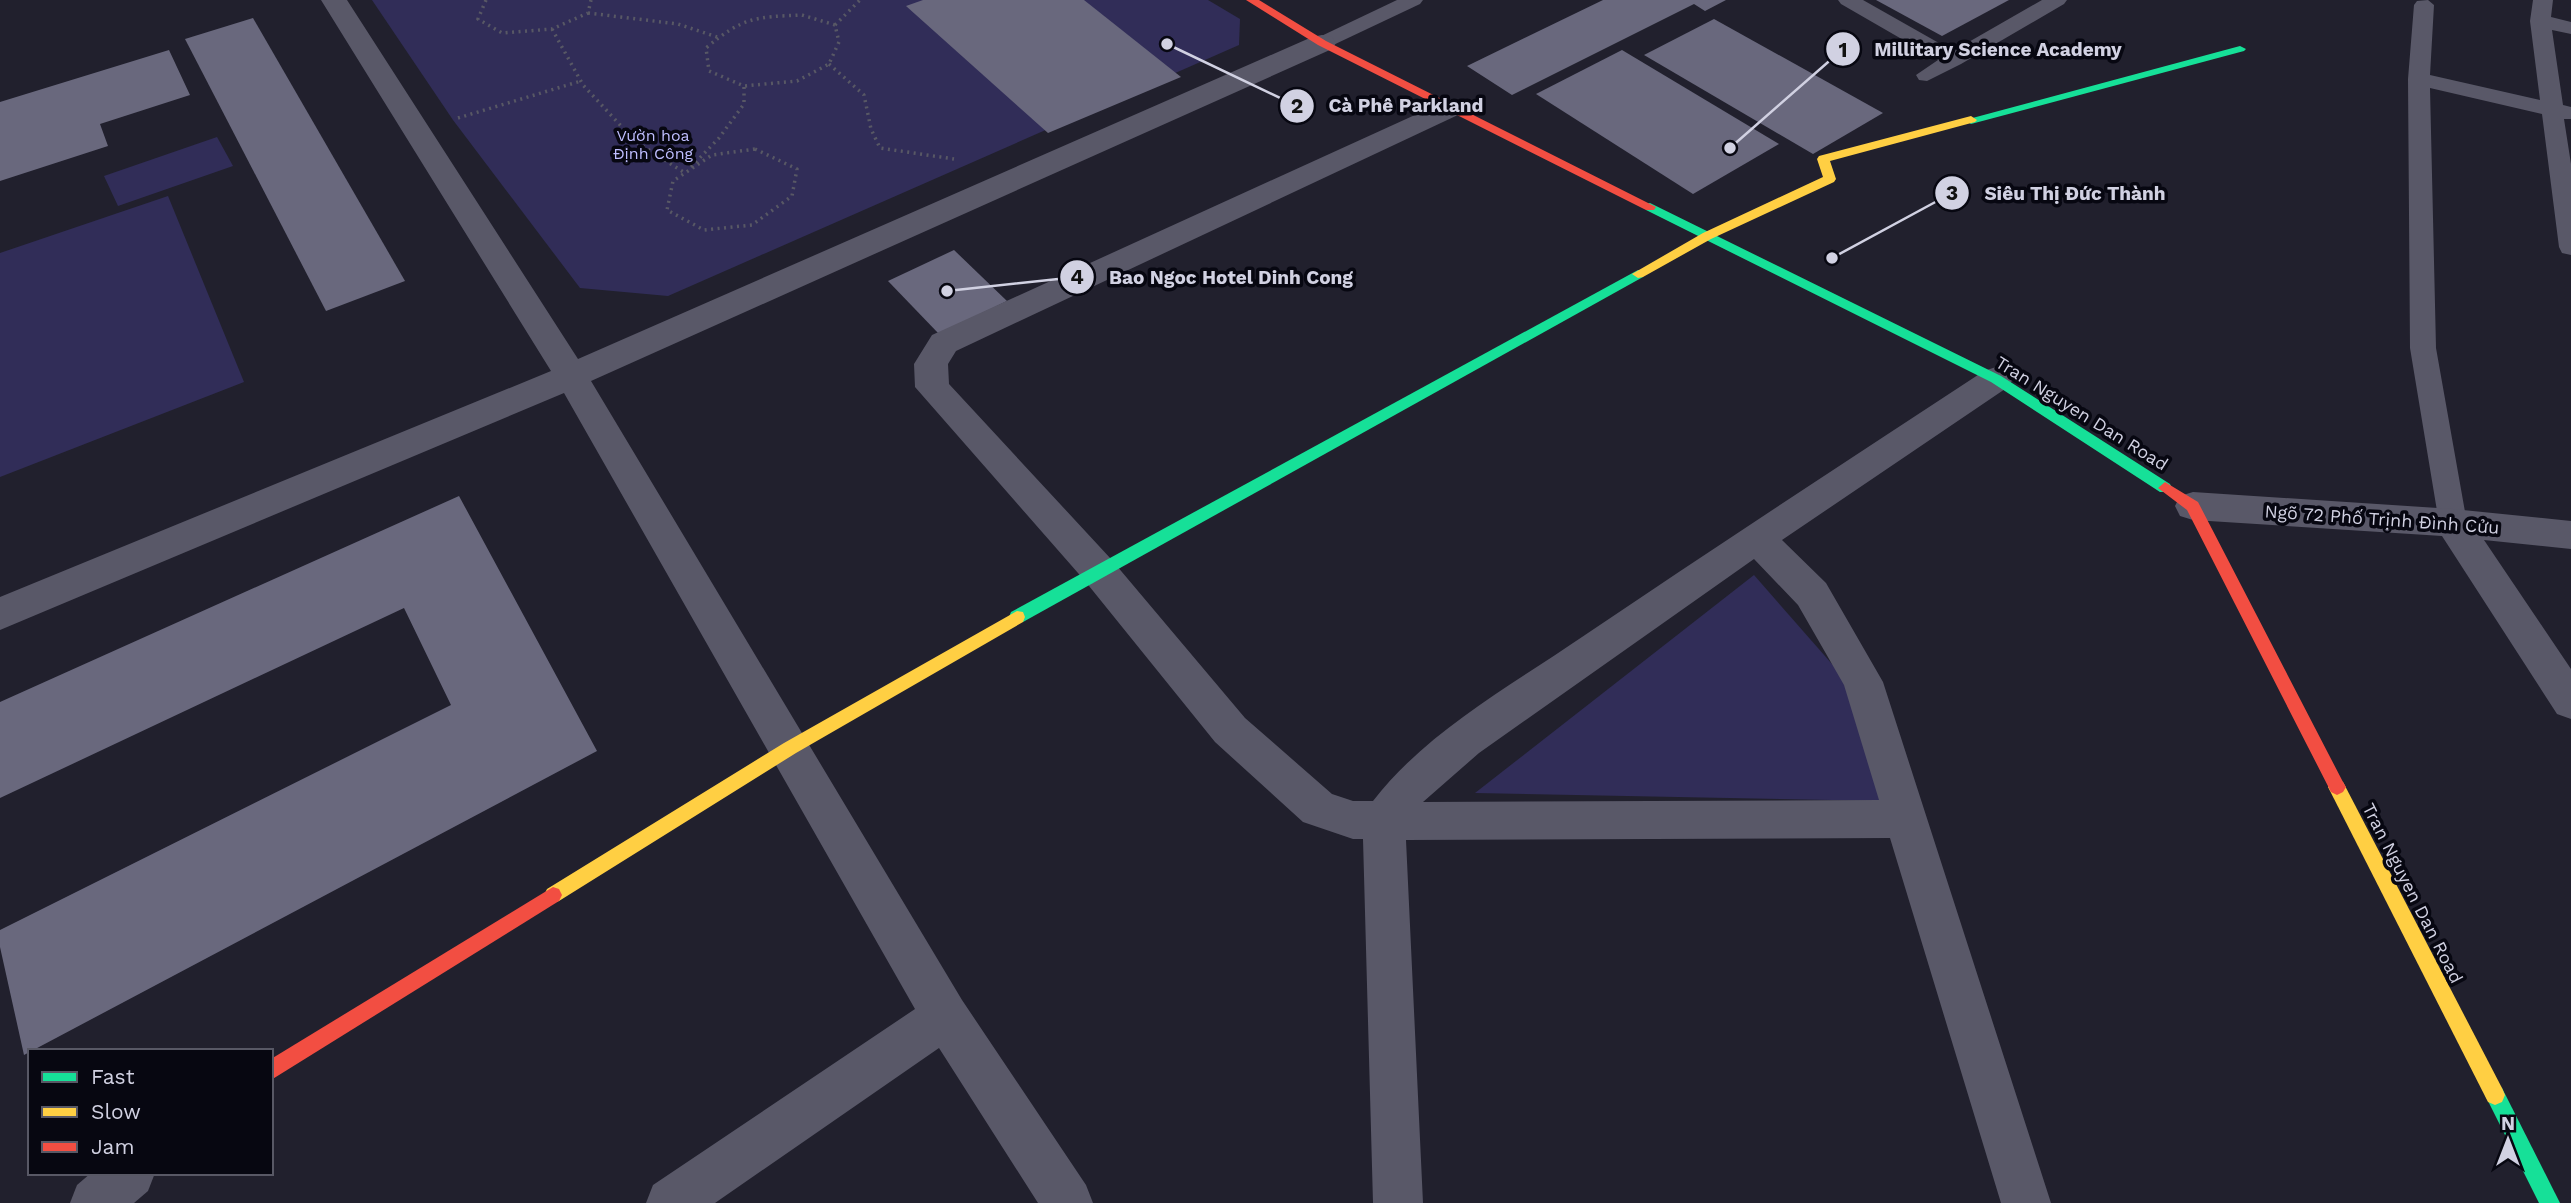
<svg xmlns="http://www.w3.org/2000/svg" width="2571" height="1203" font-family="'Work Sans',sans-serif">
<style>
.green{fill:#312d58}
.building{fill:#69687d}
.lines{fill:none;stroke-linecap:round;stroke-linejoin:round}
.path{stroke:#585865;stroke-width:3.5;stroke-dasharray:2 4.5;stroke-linecap:butt}
.lane{fill:#595868;fill-rule:evenodd}
.street{fill:#595868;fill-rule:evenodd}
.fast{fill:#16e098;fill-rule:evenodd}
.slow{fill:#ffcf43;fill-rule:evenodd}
.jam{fill:#f24e42;fill-rule:evenodd}
.labels{text-anchor:middle;dominant-baseline:central;stroke-width:7;stroke-linejoin:round;paint-order:stroke}
.far-park-label{font-size:16px;fill:#bfbeff;stroke:#070711}
.street-label{font-size:18px;fill:#d1d1e2;stroke:#070711}
.leader{fill:none;stroke:#d1d1e2;stroke-width:2.5}
.callout-dot{fill:#d1d1e2;stroke:#070711;stroke-width:2.5}
.mark-label{font-size:21px;text-anchor:middle;font-weight:bold;fill:#111}
.callout-label{font-size:19px;text-anchor:middle;font-weight:bold;fill:#d1d1e2;stroke:#070711;stroke-width:7;stroke-linejoin:round;paint-order:stroke}
</style>
<rect width="100%" height="100%" fill="#21202d"/>
<!-- green -->
<g class="green">
<path d="M372 0H1208L1240 19 1239 45 668 296 580 288 453 120Z"/>
<path d="M217 137 233 166 118 206 104 176Z"/>
<path d="M168 196 244 382 0 477V253Z"/>
<path d="M1754 575 1846 680 1884 801 1475 793Z"/>
</g>
<!-- building -->
<g class="building">
<path d="M923 0H1084L1181 77 1048 133 906 6Z"/>
<path d="M1603 0H1726L1705 11 1694 4 1512 95 1467 66Z"/>
<path d="M1876 0H2009L1942 36Z"/>
<path d="M253 18 405 281 326 311 185 39Z"/>
<path d="M1714 19 1883 113 1813 154 1644 55Z"/>
<path d="M169 50 190 95 100 124 108 146 0 181V102Z"/>
<path d="M1622 50 1779 144 1693 194 1536 94Z"/>
<path d="M954 250 1007 301 939 334 888 281Z"/>
<path d="M459 496 597 751 24 1055 0 947V930L451 705 404 608 0 798V702Z"/>
</g>
<g class="lines">
<!-- path -->
<g class="path">
<path d="M486 0 478 19 502 33 552 29 588 13 591 0"/>
<path d="M588 13 678 24 717 37"/>
<path d="M802 15 835 25 839 42 829 64 797 81 744 86 709 71 706 48C743 17 755 17 802 15Z"/>
<path d="M835 25 860 0"/>
<path d="M552 29 583 85 635 141 685 173"/>
<path d="M829 64 864 95 871 129 880 148 954 159"/>
<path d="M458 118 581 81"/>
<path d="M755 149 797 169 792 196 752 225 704 230 667 210 673 181 712 155Z"/>
<path d="M691 167 719 138 744 104V86"/>
</g>
<!-- lane -->
<g class="lane">
<path d="M1397 0H1423L1420 4 1329 47H1315L1312 43 1315 39Z"/>
<path d="M1838 0H1863L1953 51 2042 0H2067L2064 4 1961 64 1927 81 1919 80 1916 75 1938 60 1841 4Z"/>
<path d="M2428 0 2434 5 2430 75 2540 100 2530 21 2533 0H2553L2551 17 2571 22V34L2552 30 2563 105 2571 107V119H2564L2571 164V255L2562 253 2559 247 2542 114 2430 88 2436 348 2467 523 2463 531 2453 534 2443 531 2439 523 2410 348 2408 79 2414 5 2417 1Z"/>
</g>
<!-- street -->
<g class="street">
<path d="M321 0H347L578 359 1312 37 1322 35 1332 37 1336 43 1332 49 591 381 962 1000 1086 1185 1093 1203H1038L939 1048 715 1203H646L653 1185 915 1009 564 393 0 630V597L551 371Z"/>
<path d="M1450 99 1460 102 1464 108 1460 114 956 351 948 364 949 384 1111 559 1245 718 1332 794 1353 801H1373C1428 730 1512 685 1585 635 1717 546 1851 458 1984 371L1996 367 2008 371 2013 379 2008 387 1782 540 1826 583 1883 682 2051 1203H2001L1890 838 1406 840 1423 1203H1373L1363 839H1353L1303 822 1215 742 1085 581 915 387 914 364 932 335ZM1754 559 1798 605 1844 685 1879 800 1423 802 1479 753Z"/>
<path d="M2193 492 2453 509 2571 521V549L2484 540 2571 669V719L2557 714 2442 536 2193 520 2180 516 2175 506 2180 496Z"/>
<path d="M91 1173H155L148 1191 134 1203H70L77 1185Z"/>
</g>
<!-- fast -->
<g class="fast">
<path d="M2240 46 2246 49 2244 51 1971 124 1965 120Z"/>
<path d="M1650 203 2001 376 2170 484 2172 488 2170 492H2160L1991 382 1646 210V204Z"/>
<path d="M1638 270 1643 271V277L1023 622H1011L1009 617 1011 612Z"/>
<path d="M2495 1085 2502 1088 2560 1203H2539L2485 1095 2488 1088Z"/>
</g>
<!-- slow -->
<g class="slow">
<path d="M1971 116 1977 120 1975 122 1830 161 1836 179 1834 182 1711 239 1643 277 1638 278 1632 274 1703 233 1823 177 1817 159 1819 156Z"/>
<path d="M1017 611 1023 612 1025 617 1023 622 796 753 559 901 553 903 547 901 544 895 547 889 784 743Z"/>
<path d="M2337 779 2343 782 2502 1088 2505 1095 2502 1102 2495 1105 2488 1102 2328 787 2331 782Z"/>
</g>
<!-- jam -->
<g class="jam">
<path d="M1246 0H1259L1326 41 1656 207 1654 210H1646L1318 45Z"/>
<path d="M2165 482 2198 502 2343 782 2346 787 2343 792 2337 795 2331 792 2187 510 2158 488Z"/>
<path d="M553 887 559 889 562 895 559 901 271 1080V1059Z"/>
</g>
</g>
<g class="labels">
<!-- far-park labels -->
<g class="far-park-label">
<text x="653" y="135">Vườn hoa<tspan x="653" dy="18">Định Công</tspan></text>
</g>
<!-- street labels -->
<g class="street-label">
<text transform="translate(2082 413) rotate(32)">Tran Nguyen Dan Road</text>
<text transform="translate(2382 519) rotate(4)">Ngõ 72 Phố Trịnh Đình Cửu</text>
<text transform="translate(2413 893) rotate(63)">Tran Nguyen Dan Road</text>
</g>
</g>
<!-- callouts -->
<path class="leader" d="M1730 148L1843 49M1167 44L1297 106M1832 258L1952 193M947 291L1077 277"/>
<g class="callout-dot">
<circle cx="1730" cy="148" r="7"/>
<circle cx="1167" cy="44" r="7"/>
<circle cx="1832" cy="258" r="7"/>
<circle cx="947" cy="291" r="7"/>
<circle cx="1843" cy="49" r="18"/>
<circle cx="1297" cy="106" r="18"/>
<circle cx="1952" cy="193" r="18"/>
<circle cx="1077" cy="277" r="18"/>
</g>
<g class="mark-label">
<text x="1843" y="57">1</text>
<text x="1297" y="113">2</text>
<text x="1952" y="200">3</text>
<text x="1077" y="284">4</text>
</g>
<g class="callout-label">
<text x="1998" y="56">Millitary Science Academy</text>
<text x="1406" y="112">Cà Phê Parkland</text>
<text x="2075" y="200">Siêu Thị Đức Thành</text>
<text x="1231" y="284">Bao Ngoc Hotel Dinh Cong</text>
</g>
<!-- legend -->
<rect x="28" y="1049" width="245" height="126" fill="#070711" stroke="#585865" stroke-width="2"/>
<rect x="42" y="1072" width="35" height="10" fill="#16e098" stroke="#585865" stroke-width="2"/>
<text x="91" y="1084" font-size="21" fill="#d1d1e2">Fast</text>
<rect x="42" y="1107" width="35" height="10" fill="#ffcf43" stroke="#585865" stroke-width="2"/>
<text x="91" y="1119" font-size="21" fill="#d1d1e2">Slow</text>
<rect x="42" y="1142" width="35" height="10" fill="#f24e42" stroke="#585865" stroke-width="2"/>
<text x="91" y="1154" font-size="21" fill="#d1d1e2">Jam</text>
<!-- north arrow -->
<g transform="translate(2508 1140)" stroke="#070711" stroke-width="5" paint-order="stroke">
<path d="M0-5L12 26L0 18L-12 26Z" fill="#d1d1e2"/>
<text y="-10" font-size="19" font-weight="bold" text-anchor="middle" fill="#d1d1e2">N</text>
</g>
</svg>
